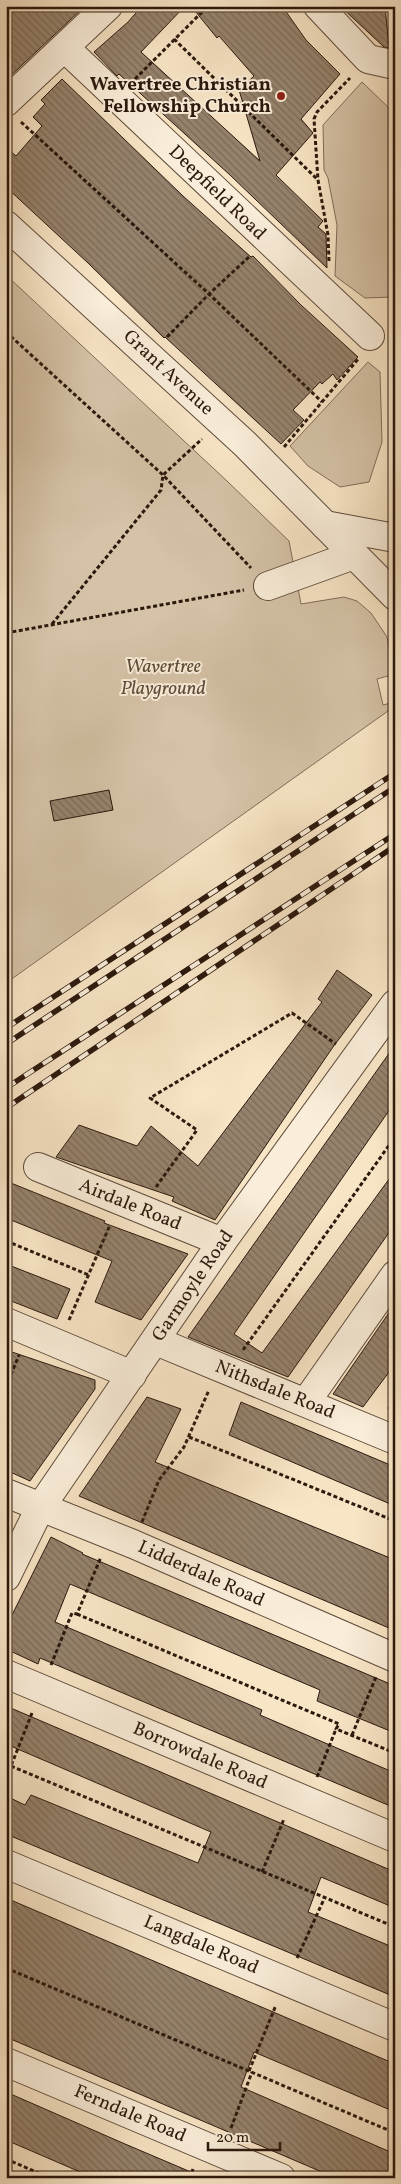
<svg xmlns="http://www.w3.org/2000/svg" width="401" height="2184" font-family="Vollkorn,serif">
<style>
.park{fill:#d5c2a7;stroke:#806d5a}
.building{fill:url(#building-back-hatch);stroke:#2b180d}
.lines{fill:none;stroke-linecap:round;stroke-linejoin:round}
.minor-casing{stroke:#5e4b3b;stroke-width:30}
.path{stroke:#2b180d;stroke-width:3;stroke-dasharray:4 2.5;stroke-linecap:butt}
.minor{stroke:#faeeda;stroke-width:28}
.rail-casing{stroke:#2b180d;stroke-width:5.5}
.rail{stroke:#faeeda;stroke-width:4;stroke-dasharray:11;stroke-linecap:butt}
.poi-dot{fill:#8f2418;stroke:#faeeda;stroke-width:2}
.labels{text-anchor:middle;dominant-baseline:central;stroke-width:4;stroke-linejoin:round;paint-order:stroke}
.poi-label{font-size:19px;font-weight:bold;fill:#2b180d;stroke:#faeeda;text-anchor:end}
.street-label{font-size:19px;fill:#2b180d;stroke:#faeeda}
.park-label{font-size:19px;font-style:italic;fill:#5e4b3b;stroke:#faeeda}
</style>
<defs>
<pattern id="building-back-hatch" width="6" height="6" patternUnits="userSpaceOnUse" patternTransform="scale(1.25)"><rect width="6" height="6" fill="#96836d"/><path d="M-1 5l2 2M0 0l6 6M5-1l2 2" fill="none" stroke="#7b6a58"/></pattern>
</defs>
<rect width="100%" height="100%" fill="#f8e5c6"/>
<filter id="stains"><feTurbulence type="fractalNoise" baseFrequency=".004" numOctaves="4"/><feColorMatrix values="0 0 0 0 .2 0 0 0 0 .09 0 0 0 0 .02 0 0 0 .5 -.17"/></filter>
<radialGradient id="worn" r=".72"><stop offset=".6" stop-color="#630" stop-opacity="0"/><stop offset="1" stop-color="#630" stop-opacity=".3"/></radialGradient>
<!-- park -->
<g class="park">
<path d="M362 82 389 108 393 297 365 298 335 276 337 225 328 178 324 170 323 125Z"/>
<path d="M6 275 227 481 289 541 301 604 344 597 357 601 371 613 387 637 395 674 377 679 383 705 395 702V706L6 983Z"/>
<path d="M368 362 380 372 382 442 369 482 340 487 308 466 290 446Z"/>
</g>
<!-- building -->
<g class="building">
<path d="M6 6H85L6 80Z"/>
<path d="M142 6H185L141 52 260 161 239 90 254 76 219 36 217 38 191 6H282L306 40 340 74 301 119 313 133 276 175 323 221 318 227 326 234 327 268 230 175 119 74 117 76 94 52 128 22Z"/>
<path d="M340 6H385L389 48 384 47Z"/>
<path d="M62 79 183 196 251 257 253 256 301 305 358 357 337 380 333 374 322 384 320 382 293 410 304 420 281 444 165 337 164 338 88 263 6 187V147L16 156 42 126 33 117 45 104 41 100Z"/>
<path d="M109 790 113 810 54 821 50 801Z"/>
<path d="M337 970 372 995 333 1047 215 1220 172 1201 174 1197 56 1157 79 1125 137 1146 151 1126 198 1166 322 1002 318 999Z"/>
<path d="M395 1045V1102L234 1334 262 1353 395 1171V1224L288 1377 188 1337Z"/>
<path d="M6 1181 105 1221 104 1223 188 1254 141 1320 95 1302 112 1261 6 1218Z"/>
<path d="M6 1264 70 1289 57 1319 6 1299Z"/>
<path d="M395 1304V1364L363 1407 333 1394Z"/>
<path d="M6 1350 95 1380V1389L30 1481 6 1470Z"/>
<path d="M147 1397 181 1409 155 1462 395 1560V1615L389 1628 79 1496Z"/>
<path d="M241 1402 395 1467V1506L229 1435Z"/>
<path d="M51 1537 83 1553 82 1554 395 1686V1733L317 1701 320 1690 70 1584 55 1622 262 1710 260 1715 395 1773V1808L40 1658 38 1664 6 1649V1627Z"/>
<path d="M6 1706 395 1872V1908L321 1877 308 1912 395 1948V1997L6 1834V1796L25 1805 31 1795 198 1863 211 1832 6 1744Z"/>
<path d="M6 1898 395 2064V2112L254 2052 241 2087 395 2154V2178H336L6 2037Z"/>
<path d="M6 2092 125 2144 205 2178H94L57 2162 6 2140Z"/>
</g>
<g class="lines">
<!-- minor casing -->
<g class="minor-casing">
<g id="minor">
<path d="M318 6 368 59 395 65"/>
<path d="M65 48 370 336"/>
<path d="M6 102 108 6"/>
<path d="M6 225 245 444 395 596"/>
<path d="M325 525 395 538"/>
<path d="M268 586 354 555"/>
<path d="M38 1167 222 1242"/>
<path d="M6 1322 132 1375"/>
<path d="M156 1341 395 1440"/>
<path d="M306 1402 395 1275"/>
<path d="M6 1493 133 1544 395 1658"/>
<path d="M6 1577 40 1508 222 1242 395 1004"/>
<path d="M6 1674 395 1838"/>
<path d="M6 1864 395 2027"/>
<path d="M6 2062 281 2178"/>
</g>
</g>
<!-- path -->
<g class="path">
<path d="M174 39 317 179"/>
<path d="M135 79 208 6"/>
<path d="M21 122 209 294 322 402"/>
<path d="M329 261 328 235 318 180 314 119 317 112 350 78"/>
<path d="M6 332 163 475 251 568"/>
<path d="M167 337 209 294 250 256"/>
<path d="M284 447 359 358"/>
<path d="M52 624 161 490 163 475 202 439"/>
<path d="M6 633 244 590"/>
<path d="M156 1187 197 1130 150 1098 292 1013 336 1044"/>
<path d="M6 1241 89 1275"/>
<path d="M69 1320 110 1225"/>
<path d="M243 1350 395 1137"/>
<path d="M6 1387 19 1355"/>
<path d="M389 1409 395 1402"/>
<path d="M189 1437 395 1521"/>
<path d="M142 1522 159 1480 184 1447 209 1390"/>
<path d="M77 1614 339 1724 336 1729 395 1753"/>
<path d="M51 1665 72 1613 77 1614 101 1557"/>
<path d="M352 1735 376 1677"/>
<path d="M6 1764 11 1766 32 1713"/>
<path d="M11 1766 395 1927"/>
<path d="M317 1777 336 1729"/>
<path d="M262 1872 284 1819"/>
<path d="M297 1958 325 1897"/>
<path d="M6 1968 395 2133"/>
<path d="M249 2071 276 2005"/>
<path d="M231 2128 252 2072"/>
<path d="M6 2159 50 2178"/>
<path d="M190 2178 193 2169"/>
</g>
<!-- minor -->
<use href="#minor" class="minor"/>
<!-- rail casing -->
<g class="rail-casing">
<g id="rail">
<path d="M6 1028 395 773"/>
<path d="M6 1044 395 787"/>
<path d="M6 1088 395 834"/>
<path d="M6 1108 395 846"/>
</g>
</g>
<!-- rail -->
<use href="#rail" class="rail"/>
</g>
<!-- markers -->
<circle class="poi-dot" cx="281" cy="96" r="5"/>
<g class="labels">
<!-- poi labels -->
<g class="poi-label">
<text x="271" y="85">Wavertree Christian<tspan x="271" dy="22">Fellowship Church</tspan></text>
</g>
<!-- street labels -->
<g class="street-label">
<text transform="translate(217 193) rotate(44)">Deepfield Road</text>
<text transform="translate(168 373) rotate(43)">Grant Avenue</text>
<text transform="translate(130 1205) rotate(22)">Airdale Road</text>
<text transform="translate(193 1286) rotate(-56)">Garmoyle Road</text>
<text transform="translate(275 1390) rotate(22)">Nithsdale Road</text>
<text transform="translate(201 1574) rotate(24)">Lidderdale Road</text>
<text transform="translate(200 1756) rotate(23)">Borrowdale Road</text>
<text transform="translate(201 1945) rotate(23)">Langdale Road</text>
<text transform="translate(130 2114) rotate(23)">Ferndale Road</text>
</g>
<!-- park labels -->
<g class="park-label">
<text x="163" y="667">Wavertree<tspan x="163" dy="22">Playground</tspan></text>
</g>
</g>
<!-- margin -->
<rect width="401" height="2184" fill="none" stroke="#f8e5c6" stroke-width="25"/>
<rect x="8" y="8" width="386" height="2169" fill="none" stroke="#2b180d" stroke-width="2.5"/>
<rect x="12" y="12" width="376" height="2159" fill="none" stroke="#2b180d"/>
<!-- scale -->
<path d="M208 2142v8h72v-8" fill="none" stroke="#2b180d" stroke-width="2.5"/>
<text x="216" y="2142" font-size="15" fill="#2b180d" stroke="#faeeda" stroke-width="4" paint-order="stroke">20 m</text>
<rect width="100%" height="100%" filter="url(#stains)"/>
<rect width="100%" height="100%" fill="url(#worn)"/>
</svg>
